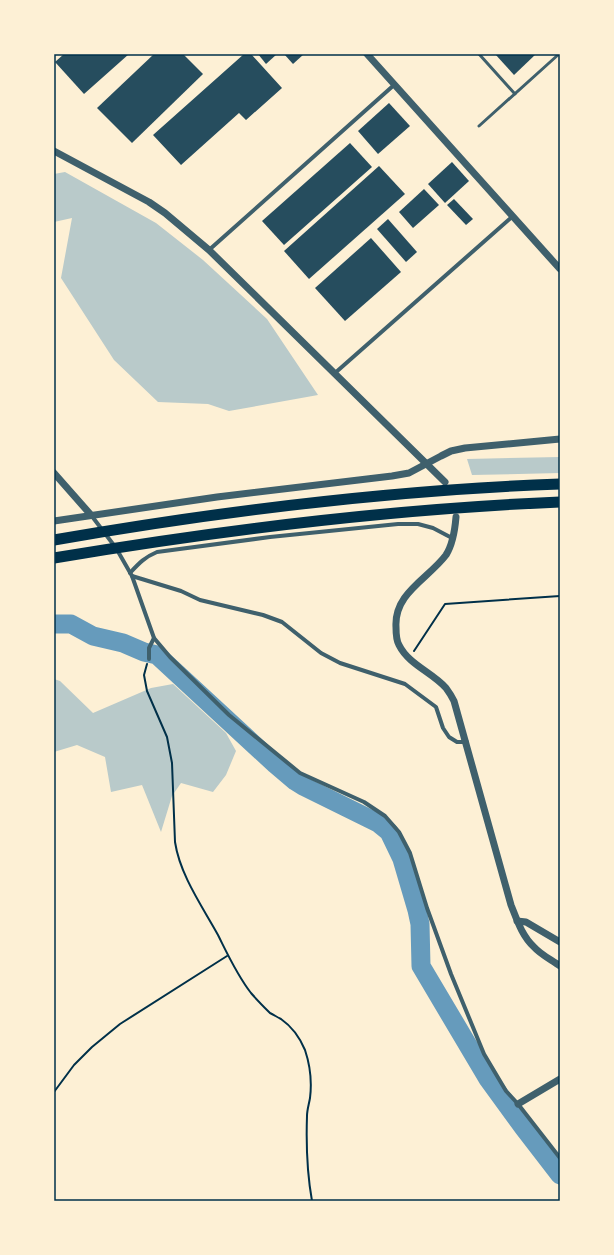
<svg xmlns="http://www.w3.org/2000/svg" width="614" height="1255" font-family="'Nunito Sans',sans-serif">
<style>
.green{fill:#b9caca}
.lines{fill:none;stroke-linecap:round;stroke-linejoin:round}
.river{stroke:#669bbc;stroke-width:19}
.building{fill:#264d5e}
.path{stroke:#003049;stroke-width:2}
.service{stroke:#3f606c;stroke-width:3}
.minor{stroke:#3f606c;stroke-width:4}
.tertiary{stroke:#3f606c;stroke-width:7}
.motorway{stroke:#003049;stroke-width:11}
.neatline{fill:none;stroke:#003049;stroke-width:1.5}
</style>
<rect width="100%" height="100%" fill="#fdf0d5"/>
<!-- green -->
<g class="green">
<path d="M65 172 156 223 203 260 267 319 318 395 229 411 208 404 158 402 114 360 61 278 72 218 54 222V174Z"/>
<path d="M560 457V473L472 475 467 459Z"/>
<path d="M54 679 60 681 93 713 151 688 173 684 226 733 236 751 226 775 213 792 181 783 172 796 161 832 142 785 111 792 105 757 77 745 54 752Z"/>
</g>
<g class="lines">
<!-- river -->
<path class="river" d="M54 624H71L93 636 123 643 144 652 157 655 275 764 295 781 303 786 378 823 389 832 402 859 417 910 420 924 421 966 488 1079 523 1127 560 1175"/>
</g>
<!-- building -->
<g class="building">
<path d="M64 54H129L84 94 55 62Z"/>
<path d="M154 54H183L203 74 132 143 97 108Z"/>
<path d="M244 54H251L282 88 246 120 239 113 181 165 153 135Z"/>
<path d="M258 54H277L266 64Z"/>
<path d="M284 54H304L293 64Z"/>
<path d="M495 54H536L514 75Z"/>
<path d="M389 103 410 126 378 154 358 131Z"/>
<path d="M350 143 372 167 284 245 262 221Z"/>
<path d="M452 162 469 181 445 203 428 184Z"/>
<path d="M379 166 405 194 309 279 284 251Z"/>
<path d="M424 189 439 205 413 228 399 212Z"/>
<path d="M454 199 473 219 466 225 447 205Z"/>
<path d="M388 219 417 252 406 262 377 229Z"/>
<path d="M371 238 401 272 345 321 315 288Z"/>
</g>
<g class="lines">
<!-- path -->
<g class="path">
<path d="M414 651 445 604 560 596"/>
<path d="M147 664 144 675 147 691 167 737 172 763 175 842C180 875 202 906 218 935 228 955 237 975 251 993 257 1000 264 1007 270 1013 274 1015 277 1017 281 1019 291 1026 300 1038 305 1050 310 1065 312 1082 310 1098 309 1104 307 1110 307 1116 306 1145 307 1173 312 1201"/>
<path d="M54 1092 74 1065 92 1047 120 1024 227 956"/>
</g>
<!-- service -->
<g class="service">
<path d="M479 54 515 94"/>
<path d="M479 126 559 54"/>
</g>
<!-- minor -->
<g class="minor">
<path d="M209 250 394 85"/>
<path d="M335 373 513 216"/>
<path d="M91 515 116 548 132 576 154 638 170 657 229 715 300 773 364 802 385 816 399 832 410 853 427 908 451 974 484 1054 506 1091 518 1104 560 1158"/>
<path d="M130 573C139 563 145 557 157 552L270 537 398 524H418L433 528 452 538"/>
<path d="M132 576 181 591 200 600 263 615 282 622 321 653 340 663 405 684 436 707 443 728 449 737 457 742H467"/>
<path d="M149 659V648L154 638"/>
</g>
<!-- tertiary -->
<g class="tertiary">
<path d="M367 54 560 269"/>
<path d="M54 151 149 202 165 213 209 250 445 482"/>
<path d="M54 473 91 515"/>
<path d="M456 517C455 529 453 544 446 555 428 579 394 593 396 627 396 633 396 640 399 645 409 665 432 672 446 688 449 692 452 697 454 701L511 905C517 920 522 936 534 947 541 955 552 960 560 966"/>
<path d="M54 521 217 497 392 476 409 473 441 456 451 451 465 448 560 439"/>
<path d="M517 921 526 922 560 942"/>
<path d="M518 1104 560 1079"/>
</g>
<!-- motorway -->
<g class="motorway">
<path d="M54 540C221 511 390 490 560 484"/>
<path d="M54 558C221 530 390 509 560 502"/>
</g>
</g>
<!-- border -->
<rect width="614" height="1255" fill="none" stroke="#fdf0d5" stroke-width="110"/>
<rect x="55" y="55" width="504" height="1145" class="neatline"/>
</svg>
